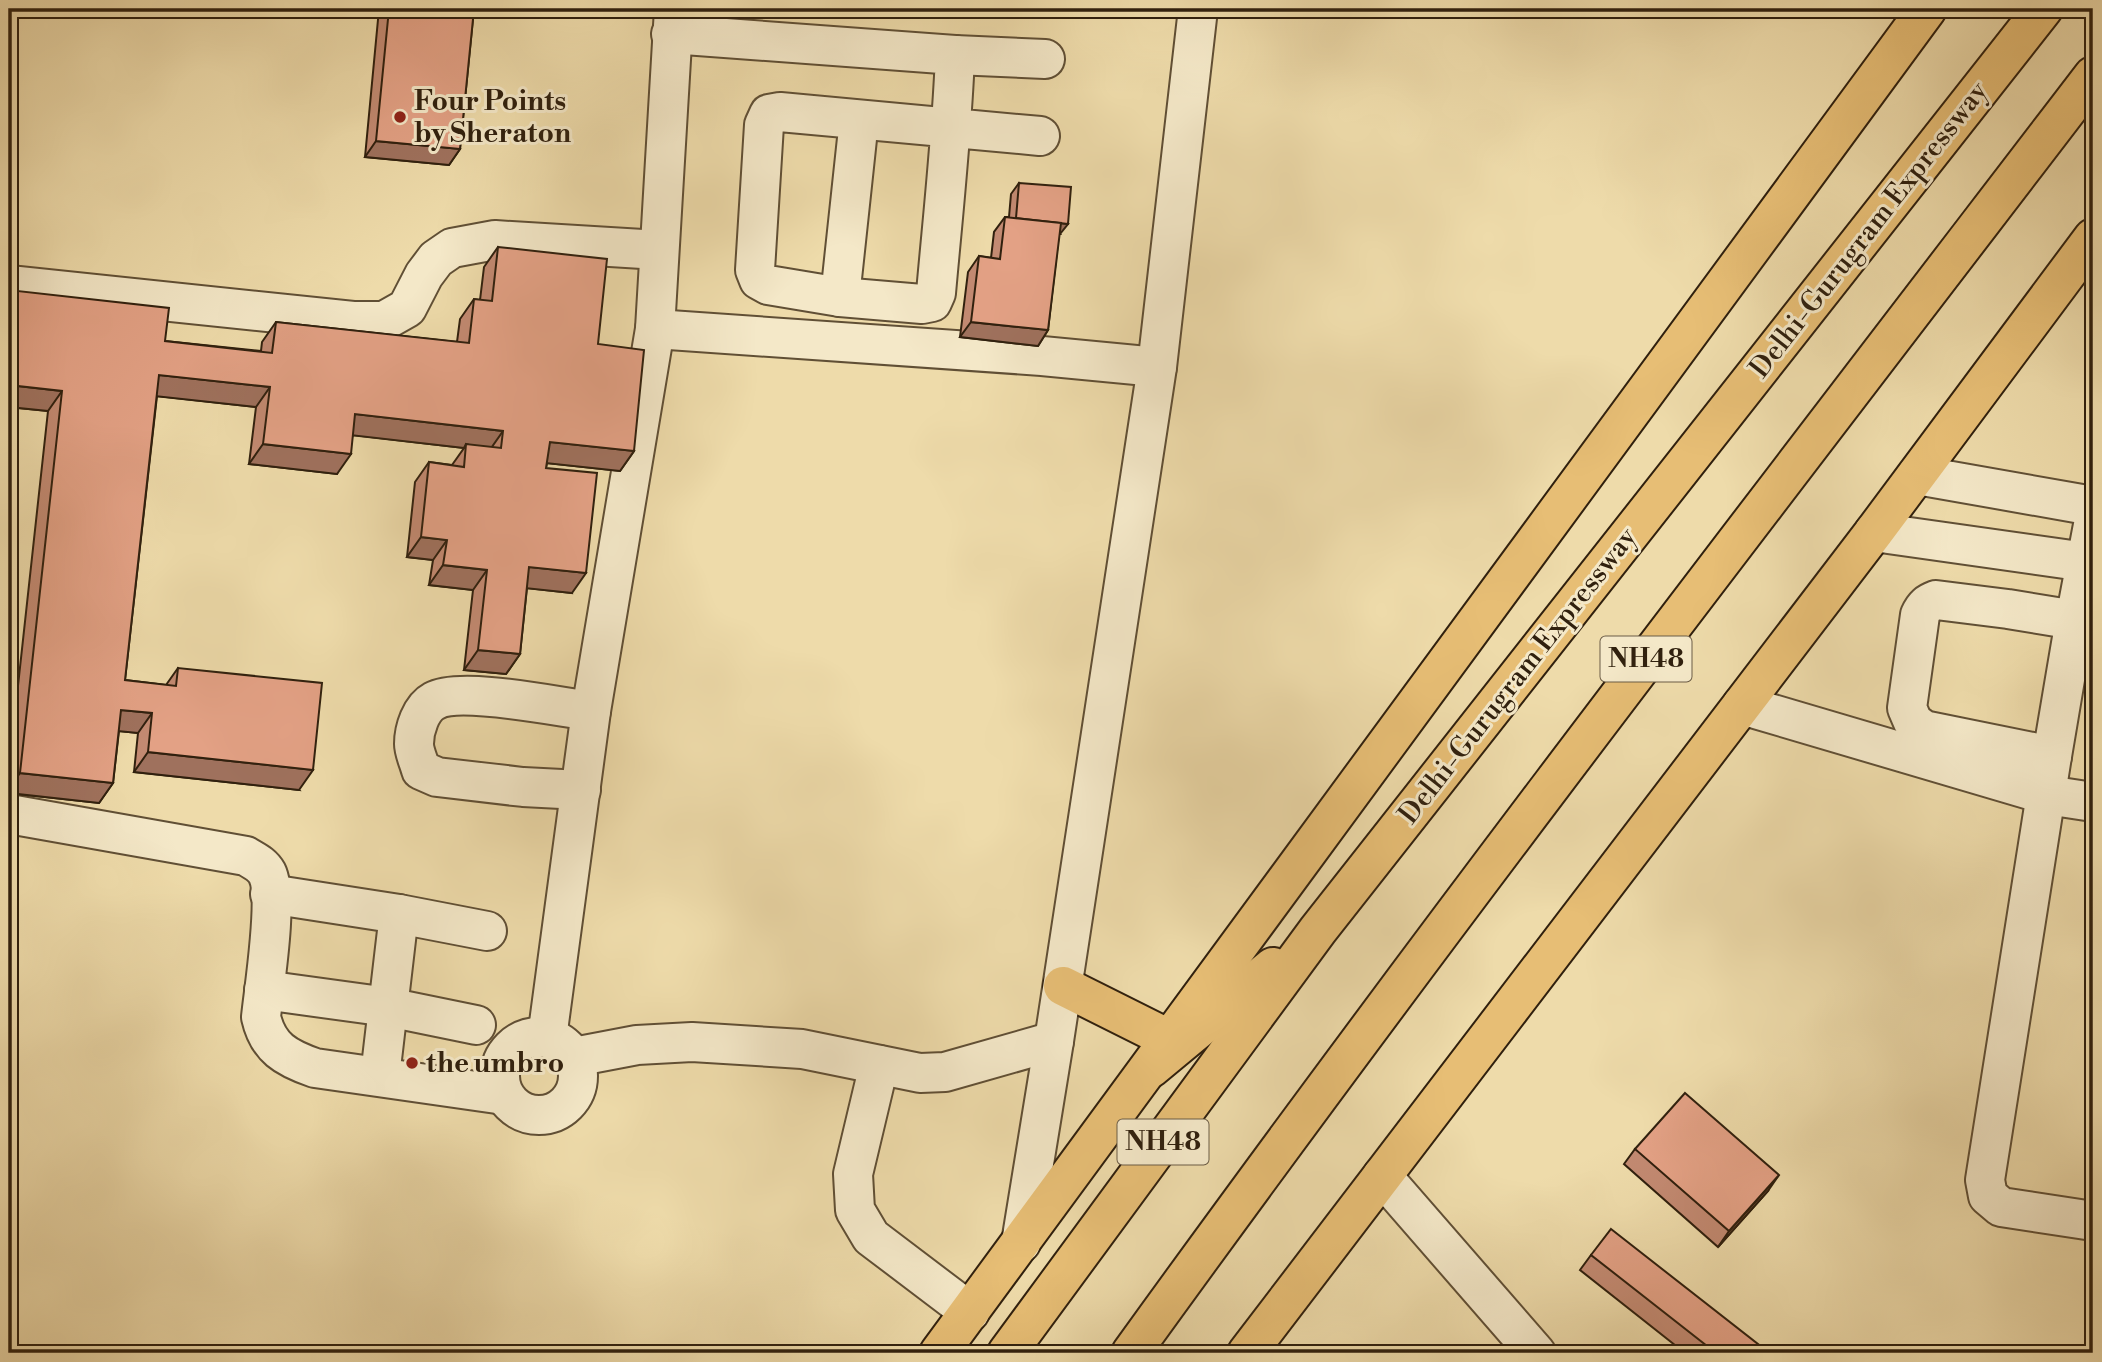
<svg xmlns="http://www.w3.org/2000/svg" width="2102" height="1362" font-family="'Libre Bodoni',serif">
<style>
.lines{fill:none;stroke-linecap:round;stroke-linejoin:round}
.minor-casing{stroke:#604f35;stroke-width:42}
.major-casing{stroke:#30200e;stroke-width:42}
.highway-casing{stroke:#30200e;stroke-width:42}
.minor{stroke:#f4e8c8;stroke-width:38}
.major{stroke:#e7be75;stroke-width:38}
.highway{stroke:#e7be75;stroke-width:38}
.wall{fill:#c38a72;stroke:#30200e;stroke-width:2}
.shaded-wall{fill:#9f715d;stroke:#30200e;stroke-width:2}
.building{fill:#e3a185;stroke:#30200e;stroke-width:2}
.poi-dot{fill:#8f2418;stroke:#f4e8c8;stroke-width:2.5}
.labels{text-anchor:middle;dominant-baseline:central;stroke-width:6;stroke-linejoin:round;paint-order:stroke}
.shield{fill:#f4e8c8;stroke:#6b5c46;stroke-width:2}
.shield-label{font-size:26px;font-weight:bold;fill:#30200e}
.poi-label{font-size:28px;font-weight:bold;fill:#30200e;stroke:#f4e8c8;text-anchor:start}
.street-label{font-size:28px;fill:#30200e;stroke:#f4e8c8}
</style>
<rect width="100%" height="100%" fill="#eedbaa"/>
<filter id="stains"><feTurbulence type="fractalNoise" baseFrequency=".00286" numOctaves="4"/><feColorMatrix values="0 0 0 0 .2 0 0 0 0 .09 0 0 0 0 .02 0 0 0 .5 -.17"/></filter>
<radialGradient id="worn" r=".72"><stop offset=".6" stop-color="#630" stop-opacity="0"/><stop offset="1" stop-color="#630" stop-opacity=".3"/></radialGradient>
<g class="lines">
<!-- minor casing -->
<g class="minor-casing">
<g id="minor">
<path d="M671 34 955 55C952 134 943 214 936 293L932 302 922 304 840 297 768 285 759 280 755 270 764 125 769 114 780 112 1040 136"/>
<path d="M955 55 1045 59"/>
<path d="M9 285 353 321H384L407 308 424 275 436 259 452 248 495 240 659 250"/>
<path d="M840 297 859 120"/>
<path d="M655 329 1042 356 1157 367"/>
<path d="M1917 475 2093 506"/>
<path d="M1874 532 2093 563"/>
<path d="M2075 620 2008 609 1936 600C1928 603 1924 606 1920 615L1907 708 1913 722 1924 730 2052 756 2075 620 2093 525"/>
<path d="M1742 705 2047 795 2093 802"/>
<path d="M2052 756 1985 1180 1988 1196 2001 1207 2093 1221"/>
<path d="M581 790 523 787 437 777 421 770C419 762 414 752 414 744 414 729 421 708 434 701 460 686 558 707 591 711"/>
<path d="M9 814 246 856C254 861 262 864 267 873 279 897 264 987 261 1017 268 1048 286 1058 315 1068L504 1095"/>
<path d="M270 894 399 914 380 1076"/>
<path d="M399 914 487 931"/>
<path d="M264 990 388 1007 476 1025"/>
<circle cx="539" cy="1076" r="39"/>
<path d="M547 1038 591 711 655 329 674 9"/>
<path d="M574 1057 637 1045 692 1042 802 1049 920 1073 945 1072 1054 1041"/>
<path d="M879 1065 853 1174 855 1210 871 1237 970 1312"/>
<path d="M1382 1176 1536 1353"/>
<path d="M1021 1243 1054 1041 1157 367 1198 9"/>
</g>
</g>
<!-- major casing -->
<g class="major-casing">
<g id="major">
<path d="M1063 986 1171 1040"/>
<path d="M939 1353 1927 9"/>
<path d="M1247 1353 1874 532 2093 238"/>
</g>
</g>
<!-- highway casing -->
<g class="highway-casing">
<g id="highway">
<path d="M1151 1068 1273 967"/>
<path d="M1007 1353 1318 930 2043 9"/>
<path d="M1131 1353C1443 921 1769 499 2093 76"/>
</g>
</g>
<!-- minor -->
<use href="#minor" class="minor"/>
<!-- major -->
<use href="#major" class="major"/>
<!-- highway -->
<use href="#highway" class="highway"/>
</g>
<!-- wall -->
<g class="wall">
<path d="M379 9H474L460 149 449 165 365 157Z"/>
<path d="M1019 183 1060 234H1059L1048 330 1038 346 960 337 968 272 979 256 991 258 994 232 1005 217H1009L1011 194Z"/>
<path d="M498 247 598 344 634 451 620 471 547 463 546 468 572 593 527 588 520 654 506 674 464 670 473 590 429 585 433 560 407 557 415 482 429 462 452 465 464 448 353 435 337 474 249 464 256 407 157 396 125 680 166 685 178 668 299 790 134 772 138 733 119 731 113 783 99 803 9 793V768L48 411 9 407V290L165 341 261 351 262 342 276 322 457 342 460 319 474 299 480 300 484 267Z"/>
<path d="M1635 1149 1768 1191 1718 1247 1624 1164Z"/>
<path d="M1591 1255 1760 1353H1685L1580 1270Z"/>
</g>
<!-- shaded-wall -->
<g class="shaded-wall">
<path d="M970 9H989L987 11Z"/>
<path d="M376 141 460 149 449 165 365 157Z"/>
<path d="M1015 219 1068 224 1060 234 1008 230Z"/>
<path d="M971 322 1048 330 1038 346 960 337Z"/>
<path d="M159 375 270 387 256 407 145 395Z"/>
<path d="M9 385 62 391 48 411 9 407Z"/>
<path d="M355 414 503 431 489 451 466 444 464 448 341 434Z"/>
<path d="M550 442 634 451 620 471 536 462Z"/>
<path d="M263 444 351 454 337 474 249 464Z"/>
<path d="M421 537 447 540 433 560 407 557Z"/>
<path d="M443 565 487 570 473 590 429 585Z"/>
<path d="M529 567 586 573 572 593 515 587Z"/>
<path d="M478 650 520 654 506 674 464 670Z"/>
<path d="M121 710 152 713 138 733 107 730Z"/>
<path d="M148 752 313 770 299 790 134 772Z"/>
<path d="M20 773 113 783 99 803 9 793V789Z"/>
<path d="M1779 1175 1768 1191 1718 1247 1729 1231Z"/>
</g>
<!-- building -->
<g class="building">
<path d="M389 9H474L460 149 376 141Z"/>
<path d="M1019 183 1071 187 1068 224 1016 218Z"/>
<path d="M1005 217 1061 223 1048 330 971 322 979 256 1000 259Z"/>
<path d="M498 247 607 259 598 344 644 350 634 451 550 442 546 468 597 473 586 573 529 567 520 654 478 650 487 570 443 565 447 540 421 537 429 462 464 467 466 444 501 448 503 431 355 414 351 454 263 444 270 387 159 375 125 680 176 686 178 668 322 683 313 770 148 752 152 713 121 710 113 783 20 773 62 391 9 385V290L169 308 165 341 272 353 276 322 469 343 474 299 492 301Z"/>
<path d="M1685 1093 1779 1175 1729 1231 1635 1149Z"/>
<path d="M1611 1229 1763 1348 1759 1353H1716L1591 1255Z"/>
</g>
<!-- markers -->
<g class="poi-dot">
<circle cx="400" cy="117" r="7"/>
<circle cx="412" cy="1063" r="7"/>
</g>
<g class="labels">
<!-- shield labels -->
<g class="shield">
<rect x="1600.5" y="636.5" width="91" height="45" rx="5"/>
<rect x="1117.5" y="1119.5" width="91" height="45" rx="5"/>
</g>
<g class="shield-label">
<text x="1646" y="659">NH48</text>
<text x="1163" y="1142">NH48</text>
</g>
<!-- poi labels -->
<g class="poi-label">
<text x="414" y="101">Four Points<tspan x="414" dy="32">by Sheraton</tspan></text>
<text x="426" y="1063">the umbro</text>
</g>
<!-- street labels -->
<g class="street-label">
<text transform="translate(1869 230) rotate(-52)">Delhi-Gurugram Expressway</text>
<text transform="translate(1518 676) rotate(-52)">Delhi-Gurugram Expressway</text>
</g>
</g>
<!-- margin -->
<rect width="2102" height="1362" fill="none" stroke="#eedbaa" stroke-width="35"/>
<rect x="10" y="10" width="2081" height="1341" fill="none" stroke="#30200e" stroke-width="3.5"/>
<rect x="18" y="18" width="2067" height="1327" fill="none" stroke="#30200e" stroke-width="2"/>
<rect width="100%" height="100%" filter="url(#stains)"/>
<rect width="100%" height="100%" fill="url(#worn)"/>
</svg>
